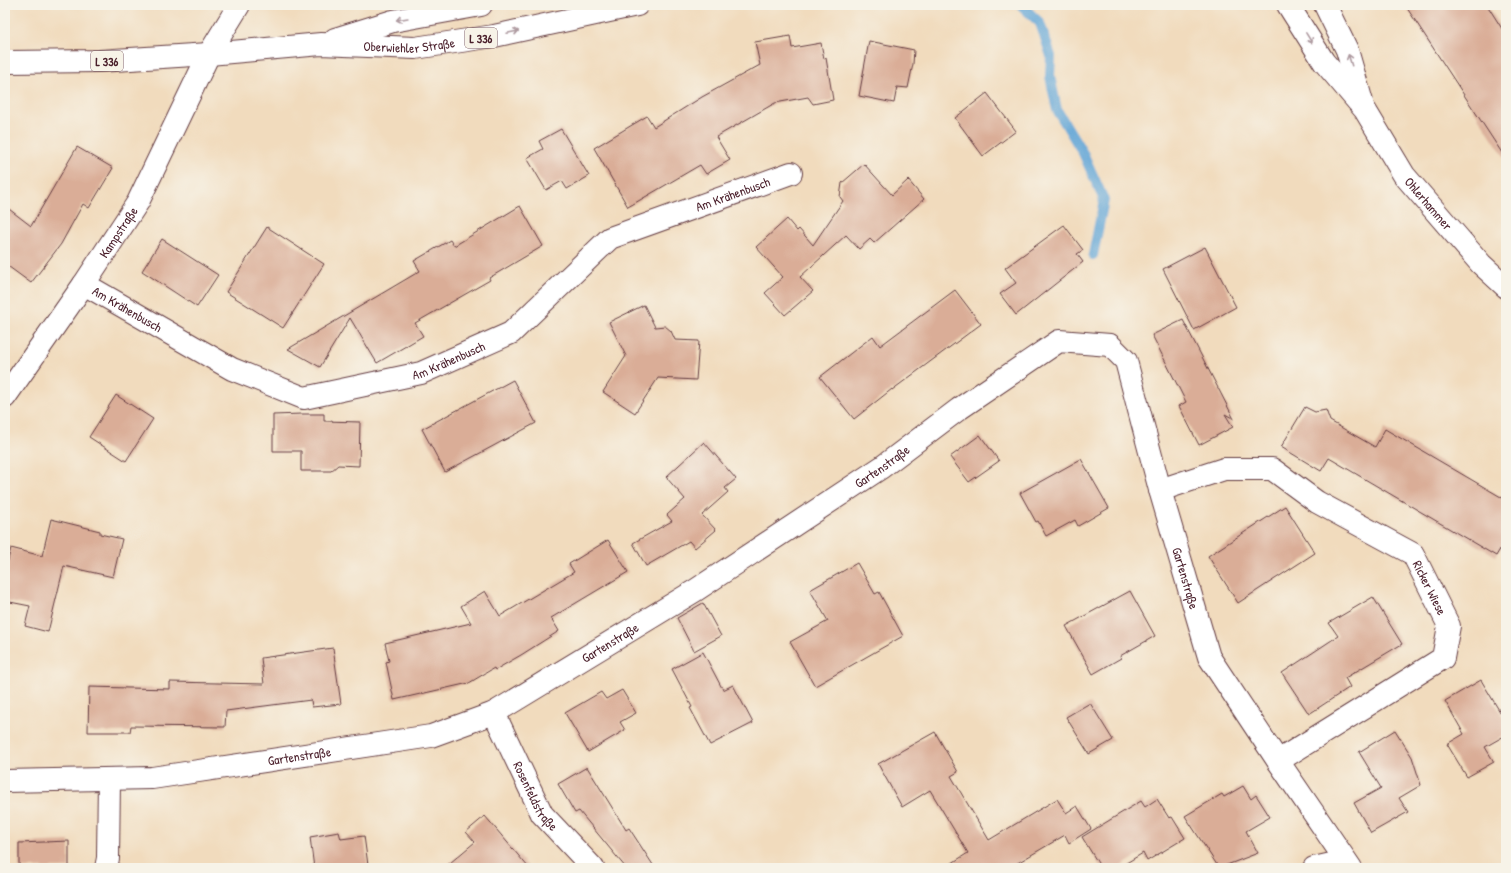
<svg xmlns="http://www.w3.org/2000/svg" width="1511" height="873" font-family="'Patrick Hand',sans-serif">
<style>
.lines{fill:none;stroke-linecap:round;stroke-linejoin:round}
.stream{stroke:#62a5d6;stroke-width:10}
.building{fill:#daad97}
.minor-casing{stroke:#633b41;stroke-width:24}
.major-casing{stroke:#633b41;stroke-width:24}
.minor{stroke:#fff;stroke-width:22}
.major{stroke:#fff;stroke-width:22}
.oneway{stroke:#ae9aa0}
.labels{text-anchor:middle;dominant-baseline:central;stroke-width:3.5;stroke-linejoin:round;paint-order:stroke}
.shield{fill:#f7f3e8;stroke:#7e5f64;stroke-width:1}
.shield-label{font-size:12px;font-weight:bold;fill:#4a1f2b}
.street-label{font-size:13px;fill:#4a1f2b;stroke:#f7f3e8}
</style>
<rect width="100%" height="100%" fill="#f7f3e8"/>
<filter id="ink" filterUnits="userSpaceOnUse"><feTurbulence type="fractalNoise" baseFrequency=".025" numOctaves="2"/><feDisplacementMap in="SourceGraphic" scale="8" xChannelSelector="R" yChannelSelector="G"/><feConvolveMatrix kernelMatrix="1 2 1 2 8 2 1 2 1" color-interpolation-filters="sRGB"/></filter>
<filter id="wash" filterUnits="userSpaceOnUse"><feTurbulence type="fractalNoise" baseFrequency=".012" numOctaves="4" result="noise"/><feDisplacementMap in="SourceGraphic" scale="16" xChannelSelector="R" yChannelSelector="G"/><feGaussianBlur stdDeviation="0.9" result="paint"/><feColorMatrix in="noise" values="0 0 0 0 0 0 0 0 0 0 0 0 0 0 0 0 0 1.4 0 .05"/><feComposite in="paint" operator="in"/></filter>
<g filter="url(#wash)">
<rect width="100%" height="100%" fill="#f1dbbd"/>
<g class="lines">
<!-- stream -->
<path class="stream" d="M1021 5 1040 23 1051 56 1050 76 1057 110 1083 153 1104 200 1093 255"/>
</g>
<g id="blocks">
<!-- building -->
<g class="building">
<path d="M1405 5H1487L1506 35V159Z"/>
<path d="M790 36 792 48 821 43 824 59 826 58 833 100 813 104 808 97 775 103 716 137 730 160 706 174 700 165 628 207 594 148 647 116 654 127 702 97 760 65 755 42Z"/>
<path d="M869 41 914 50 913 64 908 88 897 87 894 103 859 96Z"/>
<path d="M987 93 1016 131 983 156 955 118Z"/>
<path d="M561 129 589 176 567 189 562 181 546 190 527 158 543 149 539 141Z"/>
<path d="M77 147 113 168 89 208 83 204 61 244 31 283 5 264V206L31 226Z"/>
<path d="M864 164 892 195 908 180 924 199 874 243 870 239 859 249 846 235 800 277 813 291 785 315 765 293 783 277 756 247 787 219 797 231 799 229 813 245 843 201 840 197 842 183Z"/>
<path d="M520 206 543 246 489 278 490 280 415 323 423 336 377 363 350 318 320 367 288 349 420 271 414 261 450 240 454 246Z"/>
<path d="M1064 225 1083 250 1077 254 1083 262 1016 315 1000 294 1016 283 1005 268Z"/>
<path d="M267 227 324 264 283 328 226 292Z"/>
<path d="M162 239 218 275 197 307 142 271Z"/>
<path d="M1205 247 1236 307 1194 330 1163 269Z"/>
<path d="M955 290 981 324 892 390V389L854 419 820 377 873 336 880 346Z"/>
<path d="M644 305 655 327 665 326 671 331 675 340 699 341 696 380 658 378 635 413 603 392 626 356 609 322Z"/>
<path d="M1183 320 1234 419 1225 414 1233 427 1199 445 1179 406 1186 402 1152 335Z"/>
<path d="M513 380 536 423 445 472 422 429Z"/>
<path d="M116 395 153 419 126 461 89 437Z"/>
<path d="M1305 407 1315 412 1326 410 1330 421 1375 447 1385 429 1506 500V539L1496 556 1329 458 1321 471 1281 447Z"/>
<path d="M302 414H324V421L360 422 359 466 338 465 331 471H301V451H273V415Z"/>
<path d="M980 435 999 461 969 482 950 457Z"/>
<path d="M704 442 736 479 725 488 728 492 702 515 716 530 695 548 689 541 646 566 633 543 672 521 667 515 685 499 666 477Z"/>
<path d="M1081 459 1109 508 1078 526 1075 520 1046 536 1038 521 1036 522 1020 493Z"/>
<path d="M1285 506 1315 553 1238 603 1208 556Z"/>
<path d="M51 519 100 531V534L122 539 113 577 64 566 48 632 25 626 30 606 5 601V572L11 548 42 556Z"/>
<path d="M608 540 628 572 551 618 559 631 521 655 495 670 494 668 469 683 394 700 386 662 389 661 385 643 471 623 461 606 485 591 500 616 574 572 569 564Z"/>
<path d="M857 563 875 594 879 592 903 636 815 686 790 642 828 621 810 590Z"/>
<path d="M1130 591 1155 636 1120 656 1121 658 1093 674 1066 626Z"/>
<path d="M1373 597 1402 644 1345 678 1350 687 1309 714 1282 673 1338 636 1329 623Z"/>
<path d="M703 603 721 636 694 651 677 618Z"/>
<path d="M333 648 341 704 312 707 311 700 226 711 225 727 131 726 130 732H88L89 687 170 689V682L264 684 261 658Z"/>
<path d="M703 652 723 690 733 685 753 723 710 745 690 708 692 707 672 669Z"/>
<path d="M1481 680 1506 722V735L1485 747 1494 762 1467 777 1447 744 1464 734 1445 701Z"/>
<path d="M622 690 636 713 620 722 625 730 588 752 565 713 601 692 606 699Z"/>
<path d="M1090 703 1113 740 1089 754 1066 717Z"/>
<path d="M1395 730 1412 757 1421 785 1399 798 1408 812 1371 833 1354 803 1381 788 1359 752Z"/>
<path d="M935 732 958 772 951 776 989 840 1057 799 1066 813 1077 806 1091 829 1069 843 1065 835 1009 868H944L968 853 930 790 902 807 878 764Z"/>
<path d="M587 767 626 830 629 828 655 868H626L579 811 575 813 558 784Z"/>
<path d="M1243 786 1251 799 1256 795 1270 817 1246 831 1258 853 1219 868 1185 816 1222 794 1224 797Z"/>
<path d="M1157 799 1169 818 1172 817 1185 838 1147 861 1143 853 1118 868H1101L1082 837 1141 801 1145 807Z"/>
<path d="M485 816 529 868H444L475 842 466 832Z"/>
<path d="M339 832 341 839 364 836 368 865 348 868H314L310 837Z"/>
<path d="M69 841V868H19V843Z"/>
</g>
</g>
</g>
<g filter="url(#ink)">
<use href="#blocks" fill-opacity="0" stroke="#633b41" stroke-width="1"/>
<g class="lines">
<!-- minor casing -->
<g class="minor-casing">
<g id="minor">
<path id="s1" d="M1288 5 1324 62 1365 110 1404 175 1481 264 1506 287"/>
<path d="M1325 5 1347 50 1362 102"/>
<path id="s2" d="M84 284 232 369 304 398 421 373 511 333 610 238 791 173"/>
<path id="s3" d="M5 397 84 284 138 202 209 54 239 5"/>
<path id="s4" d="M1160 490 1224 469H1272L1317 502 1413 554 1449 626 1443 658 1278 761"/>
<path id="s5" d="M494 713 542 814 593 868"/>
<path id="s6" d="M5 781 152 778 431 736 494 713 696 590 882 467 959 409 1059 341 1110 345 1126 361 1160 490 1209 657 1278 761 1351 868"/>
<path d="M106 868 108 858 109 779"/>
<path d="M1314 868 1345 861"/>
</g>
</g>
<!-- major casing -->
<g class="major-casing">
<g id="major">
<path d="M335 39 393 21 481 5"/>
<path id="s7" d="M5 62 99 61 209 54 321 44 415 48 494 36 637 5"/>
</g>
</g>
<!-- minor -->
<use href="#minor" class="minor"/>
<!-- major -->
<use href="#major" class="major"/>
</g>
<!-- one-way arrows -->
<defs><path id="oneway-shaft" d="M-6 0H5M1.5-3L5.5 0L1.5 3" fill="none" stroke-width="1.6" stroke-linecap="round" stroke-linejoin="round"/></defs>
<g class="oneway">
<use href="#oneway-shaft" transform="translate(402 19) rotate(170)"/>
<use href="#oneway-shaft" transform="translate(513 32) rotate(-12)"/>
<use href="#oneway-shaft" transform="translate(1309 38) rotate(58)"/>
<use href="#oneway-shaft" transform="translate(1350 60) rotate(-107)"/>
</g>
</g>
<g class="labels">
<!-- shield labels -->
<g class="shield">
<rect x="465" y="28" width="32" height="20" rx="3"/>
<rect x="91" y="51" width="32" height="20" rx="3"/>
</g>
<g class="shield-label">
<text x="481" y="38">L 336</text>
<text x="107" y="61">L 336</text>
</g>
<!-- street labels -->
<g class="street-label">
<text stroke="none"><textPath href="#s7" startOffset="405">Oberwiehler Straße</textPath></text>
<text stroke="none"><textPath href="#s2" startOffset="734">Am Krähenbusch</textPath></text>
<text stroke="none"><textPath href="#s1" startOffset="244">Ohlerhammer</textPath></text>
<text stroke="none"><textPath href="#s3" startOffset="200">Kampstraße</textPath></text>
<text stroke="none"><textPath href="#s2" startOffset="50">Am Krähenbusch</textPath></text>
<text stroke="none"><textPath href="#s2" startOffset="398">Am Krähenbusch</textPath></text>
<text stroke="none"><textPath href="#s6" startOffset="956">Gartenstraße</textPath></text>
<text stroke="none"><textPath href="#s6" startOffset="1472">Gartenstraße</textPath></text>
<text stroke="none"><textPath href="#s4" startOffset="318">Ricker Wiese</textPath></text>
<text stroke="none"><textPath href="#s6" startOffset="632">Gartenstraße</textPath></text>
<text stroke="none"><textPath href="#s6" startOffset="296">Gartenstraße</textPath></text>
<text stroke="none"><textPath href="#s5" startOffset="93">Rosenfeldstraße</textPath></text>
</g>
</g>
<!-- margin -->
<rect width="1511" height="873" fill="none" stroke="#f7f3e8" stroke-width="20"/>
</svg>
